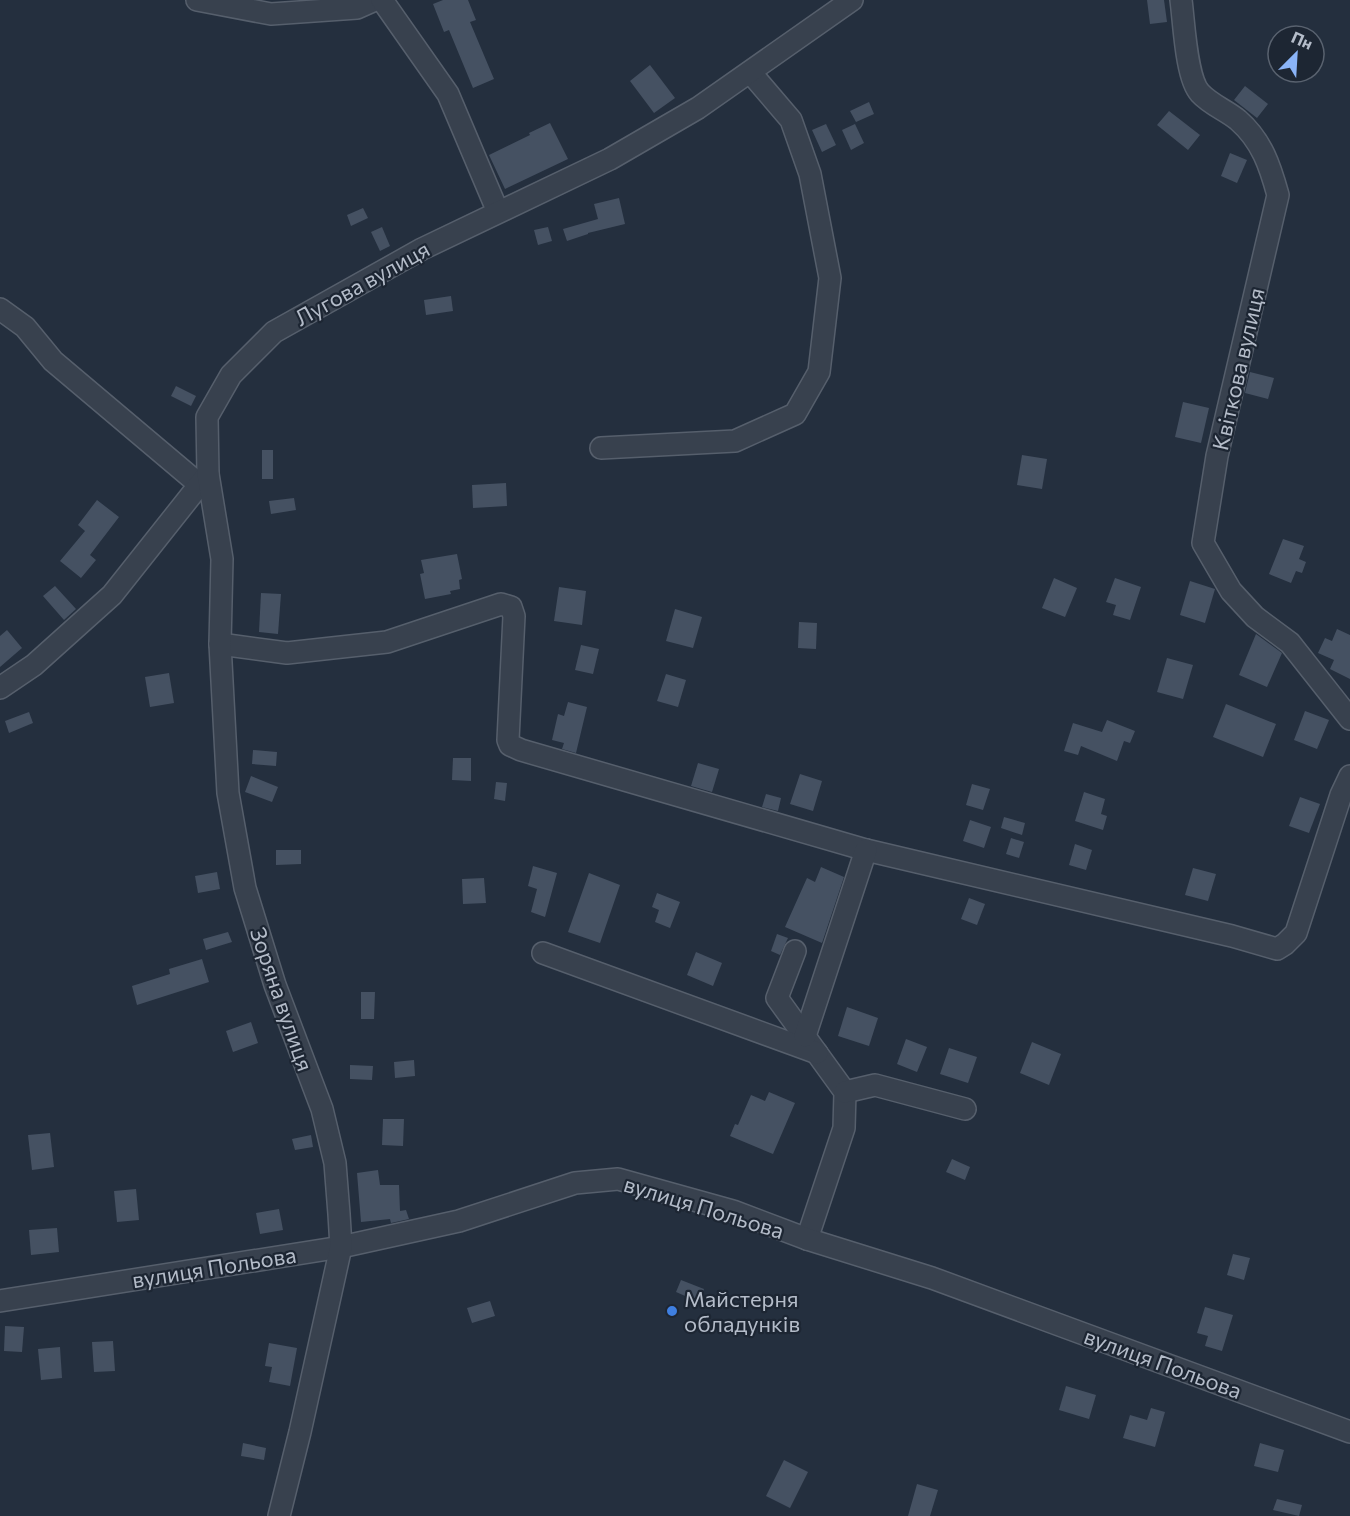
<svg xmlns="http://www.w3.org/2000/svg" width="1350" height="1516" font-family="Commissioner,sans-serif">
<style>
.building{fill:#455162}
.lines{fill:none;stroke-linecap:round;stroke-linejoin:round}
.minor-casing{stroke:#565f6c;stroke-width:24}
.minor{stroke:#38414e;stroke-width:21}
.shop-dot{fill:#3f7fe0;stroke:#1d2633;stroke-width:2}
.labels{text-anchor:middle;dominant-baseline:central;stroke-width:4.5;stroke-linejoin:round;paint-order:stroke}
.street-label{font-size:22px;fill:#b4bcc9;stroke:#1d2633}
.poi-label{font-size:22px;fill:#b4bcc9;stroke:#1d2633;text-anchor:start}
</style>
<rect width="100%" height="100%" fill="#242f3e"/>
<!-- building -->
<g class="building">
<path d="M443 0H468L476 20 470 22 494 79 473 88 449 30 444 32 433 4Z"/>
<path d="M1147 0H1164L1167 22 1150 24Z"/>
<path d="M650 65 675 98 654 113 630 81Z"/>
<path d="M1245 86 1268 104 1257 118 1234 100Z"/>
<path d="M869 102 874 114 856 122 850 111Z"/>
<path d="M1169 111 1200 135 1188 150 1157 125Z"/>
<path d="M550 123 568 159 505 189 489 155 530 135 529 133Z"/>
<path d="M826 124 836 145 822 152 812 130Z"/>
<path d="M855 124 864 143 851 150 842 130Z"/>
<path d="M1230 153 1247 160 1237 183 1221 176Z"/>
<path d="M619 198 625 224 588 233V234L567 241 563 229 598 219 594 204Z"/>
<path d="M363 208 368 218 351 226 347 215Z"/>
<path d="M382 227 390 246 380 251 371 232Z"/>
<path d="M548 227 552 241 538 245 534 230Z"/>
<path d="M451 296 453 311 426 315 424 300Z"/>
<path d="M1250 372 1274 378 1268 399 1245 393Z"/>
<path d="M176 386 196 396 191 406 171 396Z"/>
<path d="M1183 402 1209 408 1201 443 1175 437Z"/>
<rect x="262" y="450" width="11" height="29"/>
<path d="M1022 455 1047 459 1042 489 1017 485Z"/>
<path d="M506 483 507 506 473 508 472 485Z"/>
<path d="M294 498 296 510 271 514 269 501Z"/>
<path d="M97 500 119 517 90 555 96 560 81 578 60 561 85 531 78 525Z"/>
<path d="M1283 539 1304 546 1299 559 1306 562 1302 573 1296 571 1291 583 1269 574Z"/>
<path d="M457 554 462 579 459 580 460 589 450 591 451 594 425 599 420 574 424 573 421 560Z"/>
<path d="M1054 578 1077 588 1065 617 1042 608Z"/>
<path d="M1115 578 1141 587 1130 620 1113 615 1116 605 1106 602Z"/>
<path d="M1190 581 1215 589 1205 623 1180 615Z"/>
<path d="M55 586 76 609 64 620 43 596Z"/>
<path d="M559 587 586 591 582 625 554 621Z"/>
<path d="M261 593 281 594 278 634 259 632Z"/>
<path d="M675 609 702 617 693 648 666 641Z"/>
<path d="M799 622 817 623 816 649 798 648Z"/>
<path d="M1337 629 1350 635V679L1330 669 1334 660 1318 653 1325 638 1332 641Z"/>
<path d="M7 630 22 648 0 667V636Z"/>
<path d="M1256 634 1282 653 1267 687 1239 675Z"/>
<path d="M581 645 599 649 593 674 575 670Z"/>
<path d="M1167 658 1193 665 1183 699 1157 692Z"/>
<path d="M169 673 174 703 150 707 145 677Z"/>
<path d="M666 674 686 680 678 707 657 701Z"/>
<path d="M568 702 587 707 576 753 562 749 564 743 552 740 558 714 564 716Z"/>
<path d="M1226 704 1276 724 1263 757 1213 737Z"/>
<path d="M1305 711 1329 720 1317 749 1294 740Z"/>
<path d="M29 712 33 723 9 733 5 721Z"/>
<path d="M1107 720 1135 731 1130 743 1124 741 1117 761 1081 746 1078 755 1064 751 1073 723 1102 732Z"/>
<path d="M253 750 277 752 276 766 252 764Z"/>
<path d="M453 758H471V781L452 780Z"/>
<path d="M698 763 719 769 712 792 691 786Z"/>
<path d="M800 774 822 781 813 811 790 804Z"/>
<path d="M251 776 278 787 272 802 245 792Z"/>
<path d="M496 782 507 783 505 801 494 799Z"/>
<path d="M972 784 990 789 983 810 966 805Z"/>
<path d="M1084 792 1105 799 1101 814 1107 816 1103 830 1075 821Z"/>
<path d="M766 794 781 798 778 811 762 807Z"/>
<path d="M1300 797 1320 804 1309 833 1289 826Z"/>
<path d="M1004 817 1025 823 1022 835 1001 828Z"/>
<path d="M970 820 991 827 984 848 963 841Z"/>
<path d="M1011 838 1024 842 1019 858 1006 854Z"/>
<path d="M1075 844 1092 850 1086 870 1069 865Z"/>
<path d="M276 850H301V864L276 865Z"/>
<path d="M533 866 557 873 545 917 531 912 537 889 528 886Z"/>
<path d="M821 867 844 877 822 943 785 927 807 878 815 882Z"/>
<path d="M1193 868 1216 874 1208 901 1185 895Z"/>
<path d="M217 872 220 889 198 893 195 876Z"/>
<path d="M589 873 620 885 600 943 568 932Z"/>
<path d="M484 878 486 903 463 904 462 879Z"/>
<path d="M657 893 680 902 670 928 655 922 659 910 652 907Z"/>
<path d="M969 898 985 904 977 925 961 919Z"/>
<path d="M228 932 232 942 206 950 203 939Z"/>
<path d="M777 934 788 938 780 955 771 951Z"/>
<path d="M696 952 722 963 713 986 687 975Z"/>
<path d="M202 959 209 982 137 1005 132 986 170 974 169 969Z"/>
<path d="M361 992H375L374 1019H361Z"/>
<path d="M847 1007 878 1018 869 1046 838 1036Z"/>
<path d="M251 1022 258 1043 233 1052 226 1031Z"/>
<path d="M906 1039 927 1047 917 1072 897 1064Z"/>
<path d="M1032 1042 1061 1054 1049 1085 1020 1073Z"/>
<path d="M949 1048 977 1057 968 1083 940 1074Z"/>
<path d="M414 1060 415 1076 395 1078 394 1062Z"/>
<path d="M350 1065 373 1066 372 1080 350 1079Z"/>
<path d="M769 1092 795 1103 773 1154 730 1136 735 1124 738 1125 751 1095 765 1101Z"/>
<path d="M383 1119H404L403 1146 382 1145Z"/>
<path d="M50 1133 54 1167 32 1170 28 1135Z"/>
<path d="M311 1135 313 1147 295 1150 292 1139Z"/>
<path d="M952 1159 970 1167 965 1180 946 1172Z"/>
<path d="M378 1170 380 1185H399L400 1211 406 1210 409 1219 391 1223 390 1219 361 1222 357 1173Z"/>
<path d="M136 1189 139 1220 117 1222 114 1191Z"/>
<path d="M279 1209 283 1230 260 1234 256 1213Z"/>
<path d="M57 1228 59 1252 31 1255 29 1230Z"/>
<path d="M1233 1254 1250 1258 1244 1280 1227 1275Z"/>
<path d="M681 1280 704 1289 699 1302 676 1292Z"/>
<path d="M490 1301 495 1316 472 1323 467 1308Z"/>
<path d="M1205 1307 1233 1315 1222 1351 1205 1346 1208 1336 1197 1333Z"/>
<path d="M5 1326 24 1327 22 1352 4 1351Z"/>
<path d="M113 1341 115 1371 94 1372 92 1342Z"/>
<path d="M269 1343 297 1348 290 1386 269 1382 272 1367 265 1366Z"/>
<path d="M60 1347 62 1378 41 1380 38 1349Z"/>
<path d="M1066 1386 1096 1395 1089 1419 1059 1410Z"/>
<path d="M1151 1408 1165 1412 1155 1447 1123 1438 1130 1415 1147 1420Z"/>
<path d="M243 1443 266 1448 264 1460 241 1456Z"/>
<path d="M1260 1443 1284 1450 1278 1472 1254 1466Z"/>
<path d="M784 1460 808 1472 790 1508 766 1496Z"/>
<path d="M917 1484 938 1490 930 1516H908Z"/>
<path d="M1277 1499 1302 1505 1299 1516 1273 1510Z"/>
</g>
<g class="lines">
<!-- minor casing -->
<g class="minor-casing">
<g id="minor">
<path d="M197 0 271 14 357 8 375 0"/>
<path d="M382 0 448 94 498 212"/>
<path d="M1181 0C1184 22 1186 78 1200 93 1211 105 1226 110 1238 120 1262 141 1270 166 1278 195L1217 456 1203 543 1231 591 1255 617 1290 643 1350 719"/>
<path d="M0 309 25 327 53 361 200 485"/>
<path d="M601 448 735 441 795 414 819 372 830 278 810 174 791 120 750 72"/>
<path d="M220 644 287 653 387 642 501 604 511 607 514 616 508 740 510 745 521 750 866 850 1232 936 1277 949 1285 944 1296 933 1341 795 1350 776"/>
<path d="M0 688 34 665 112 595 208 474"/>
<path d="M795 951 777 998 845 1092 844 1128 807 1239"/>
<path d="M543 953 817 1053"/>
<path d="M805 1036 866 850"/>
<path d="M845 1092 875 1085 965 1109"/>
<path d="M0 1301 341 1247 459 1221 575 1183 618 1179 733 1211 807 1239 932 1278 1350 1432"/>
<path d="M279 1516 300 1432 341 1247 339 1214 335 1163 322 1109 275 985 245 888 228 793 220 644 222 559 208 474 207 417 231 375 274 332 422 249 610 159 698 108 852 0"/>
</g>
</g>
<!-- minor -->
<use href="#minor" class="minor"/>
</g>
<!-- markers -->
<circle class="shop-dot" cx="672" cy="1311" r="6"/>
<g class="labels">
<!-- street labels -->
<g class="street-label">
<text transform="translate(362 283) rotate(-29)">Лугова вулиця</text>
<text transform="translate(1238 369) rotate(-77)">Квіткова вулиця</text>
<text transform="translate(282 999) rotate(71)">Зоряна вулиця</text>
<text transform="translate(704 1207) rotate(17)">вулиця Польова</text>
<text transform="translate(214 1267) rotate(-9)">вулиця Польова</text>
<text transform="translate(1163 1363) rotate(20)">вулиця Польова</text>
</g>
<!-- poi labels -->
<g class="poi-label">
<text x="684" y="1298">Майстерня<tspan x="684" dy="25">обладунків</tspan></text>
</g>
</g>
<!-- north arrow -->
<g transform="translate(1296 54) rotate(24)"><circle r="28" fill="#1d2633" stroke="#59626f" stroke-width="1.5"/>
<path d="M0-4.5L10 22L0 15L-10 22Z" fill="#8ab4f8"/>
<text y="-9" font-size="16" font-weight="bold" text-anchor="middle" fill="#b4bcc9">Пн</text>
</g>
</svg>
